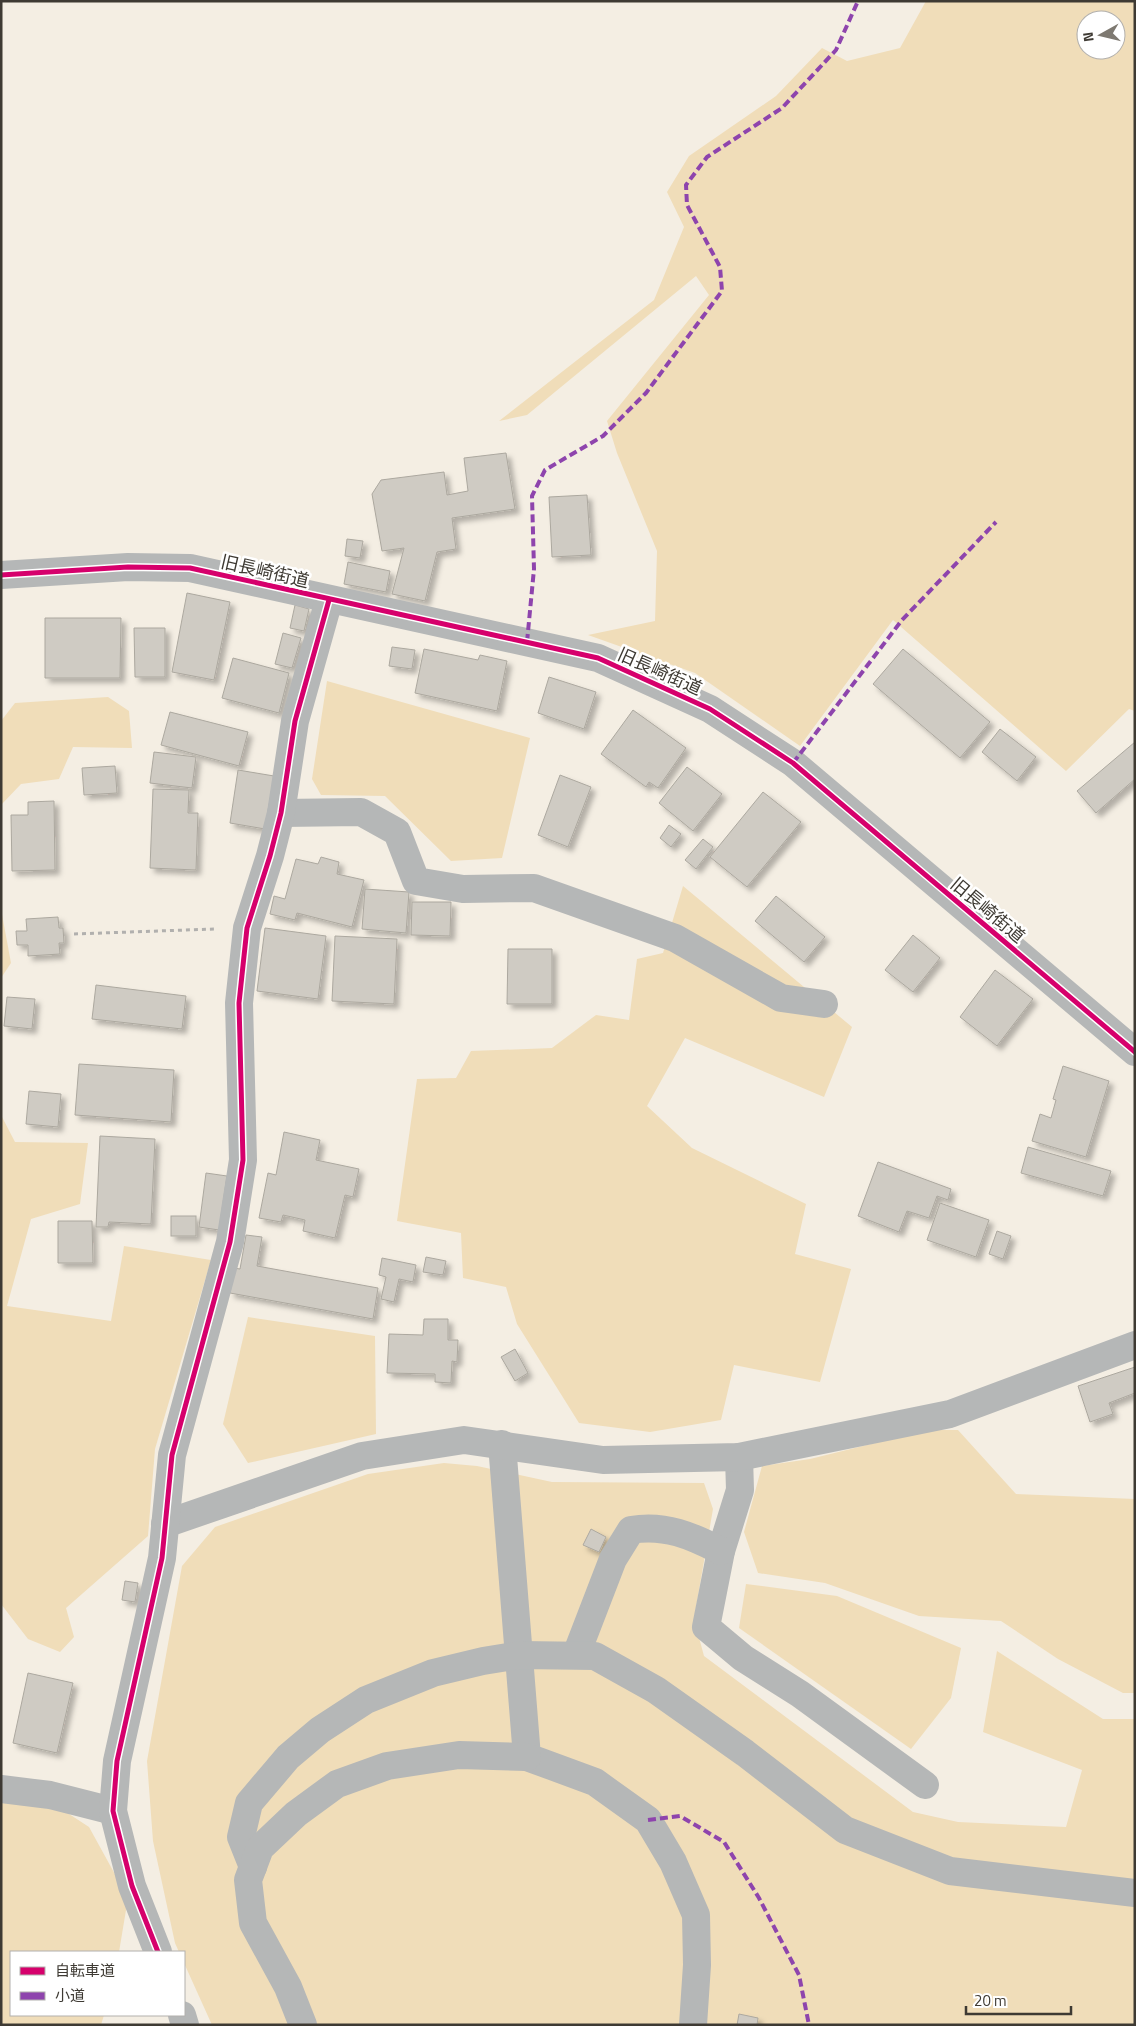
<svg xmlns="http://www.w3.org/2000/svg" width="1136" height="2026" font-family="'Titillium Web','Noto Sans JP',sans-serif">
<style>
.green{fill:#f0ddb9;fill-rule:evenodd}
.building{fill:#cfcbc3;stroke:#aca89f;filter:url(#shadow)}
.lines{fill:none;stroke-linecap:round;stroke-linejoin:round}
.path{stroke:#b1b0ae;stroke-width:3;stroke-dasharray:4 4;stroke-linecap:butt}
.minor{stroke:#b5b7b7;stroke-width:28}
.quiet{stroke:#8e44ad;stroke-width:4;stroke-dasharray:8 4;stroke-linecap:butt}
.cycleway-casing{stroke:#fff;stroke-width:8}
.cycleway{stroke:#d6006c;stroke-width:5}
.labels{text-anchor:middle;dominant-baseline:central;stroke-width:5;stroke-linejoin:round;paint-order:stroke}
.street-label{font-size:18px;fill:#3e3a33;stroke:#fff}
</style>
<defs>
<filter id="shadow"><feDropShadow dx="4.5" dy="4.5" stdDeviation="2.5" flood-color="#0004"/></filter>
</defs>
<rect width="100%" height="100%" fill="#f4eee3"/>
<!-- green -->
<g class="green">
<path d="M926 1H1135V711L1129 709 1066 771 893 620 800 746 695 673 588 635 655 621 657 551 617 453 607 421 709 295 696 276 527 415 499 421 654 300 684 227 667 192 689 156 776 96 822 48 847 61 900 48ZM1086 20H1116V50H1086Z"/>
<path d="M327 681 530 738 502 858 451 861 385 796 321 795 312 779Z"/>
<path d="M108 697 129 711 132 748 73 747 59 779 21 784 1 805V721L15 703Z"/>
<path d="M683 886 852 1027 824 1097 685 1038 647 1106 692 1148 806 1204 795 1254 851 1269 820 1382 734 1365 721 1420 650 1432 579 1423 517 1324 506 1287 463 1278 461 1233 397 1221 417 1079 456 1078 471 1051 552 1048 596 1015 629 1020 637 959 663 953Z"/>
<path d="M1 909 11 963 1 978Z"/>
<path d="M1 1115 15 1142 88 1143 80 1204 31 1219 7 1306 111 1321 124 1246 211 1260 155 1449 148 1536 66 1608 74 1637 60 1652 28 1639 1 1604Z"/>
<path d="M248 1317 375 1336 376 1434 248 1463 223 1424Z"/>
<path d="M928 1430H958L1016 1494 1135 1499V1693H1123L1058 1659 1001 1621 919 1616 825 1583 758 1573 744 1532 762 1466 810 1459Z"/>
<path d="M444 1463 477 1466 552 1482 704 1483 713 1509 694 1619 704 1656 913 1812 958 1822 1066 1827 1082 1770 983 1732 997 1651 1103 1719H1135V2025H212L184 1963V1952H179L175 1943 153 1841 147 1761 182 1566 215 1527 368 1474Z"/>
<path d="M746 1584 837 1596 961 1648 951 1698 911 1749 739 1628Z"/>
<path d="M1 1800 66 1812 89 1827 128 1898 119 1952H11V2015H104L101 2025H1Z"/>
</g>
<!-- building -->
<g class="building">
<path d="M506 453 515 509 452 518 456 549 437 552 425 601 392 594 404 548 382 551 372 494 381 480 444 472 447 495 468 491 464 458Z"/>
<path d="M587 495 591 555 552 557 549 497Z"/>
<path d="M347 539 363 541 360 558 345 556Z"/>
<path d="M348 562 390 571 386 592 344 584Z"/>
<path d="M187 593 230 602 214 680 172 672Z"/>
<path d="M295 605 309 609 304 631 290 628Z"/>
<path d="M45 618H121L120 678H45Z"/>
<path d="M134 628H165V677H135Z"/>
<path d="M283 633 301 638 292 668 275 664Z"/>
<path d="M392 647 415 650 412 669 389 666Z"/>
<path d="M424 649 478 660 480 655 507 661 497 711 415 693Z"/>
<path d="M903 649 990 722 960 758 873 684Z"/>
<path d="M233 658 289 673 279 713 222 698Z"/>
<path d="M549 677 596 692 584 729 538 713Z"/>
<path d="M633 710 686 748 658 788 649 782 646 787 601 754Z"/>
<path d="M170 712 248 732 239 766 161 745Z"/>
<path d="M1000 729 1036 757 1017 781 982 752Z"/>
<path d="M1135 742V779L1096 813 1077 791Z"/>
<path d="M154 752 196 757 192 788 150 783Z"/>
<path d="M115 766 117 793 84 795 82 768Z"/>
<path d="M687 767 722 794 693 831 659 803Z"/>
<path d="M238 770 274 776 265 829 230 823Z"/>
<path d="M560 775 591 787 568 847 538 835Z"/>
<path d="M153 789 189 790 188 813H198L196 870 150 868Z"/>
<path d="M763 792 801 822 747 887 710 857Z"/>
<path d="M54 801 55 870 12 871 11 815H28V802Z"/>
<path d="M669 825 681 834 671 847 660 838Z"/>
<path d="M703 839 713 847 696 869 685 860Z"/>
<path d="M321 857 339 862 337 874 364 880 352 927 297 913 295 920 270 914 274 896 285 899 296 859 318 864Z"/>
<path d="M365 889 409 892 406 933 362 929Z"/>
<path d="M776 896 825 937 804 962 755 921Z"/>
<path d="M412 902H451L450 936 411 935Z"/>
<path d="M58 917 59 928H63L64 943H59L60 954 28 956V945H17L16 931H27L26 919Z"/>
<path d="M265 928 326 936 318 999 257 991Z"/>
<path d="M913 935 940 958 913 992 885 970Z"/>
<path d="M335 936 397 939 394 1004 332 1001Z"/>
<path d="M508 949H552V1004H507Z"/>
<path d="M995 970 1033 999 997 1046 960 1017Z"/>
<path d="M96 985 186 996 182 1029 92 1019Z"/>
<path d="M7 997 35 999 32 1029 4 1026Z"/>
<path d="M79 1064 174 1070 171 1122 75 1115Z"/>
<path d="M1063 1066 1109 1081 1086 1157 1032 1141 1040 1114 1051 1118 1056 1100 1053 1099Z"/>
<path d="M29 1091 61 1094 58 1127 26 1124Z"/>
<path d="M284 1132 320 1140 316 1160 359 1169 353 1197 345 1195 335 1238 303 1231 305 1220 283 1215 281 1222 259 1218 268 1173 276 1175Z"/>
<path d="M100 1136 155 1139 151 1224 109 1222 108 1227H96Z"/>
<path d="M1028 1147 1111 1171 1103 1196 1021 1173Z"/>
<path d="M878 1162 951 1189 948 1200 937 1196 929 1218 907 1211 899 1232 858 1216Z"/>
<path d="M206 1173 227 1176 219 1230 199 1227Z"/>
<path d="M940 1203 989 1220 976 1257 927 1240Z"/>
<rect x="171" y="1216" width="25" height="20"/>
<path d="M58 1221H92L93 1263H58Z"/>
<path d="M997 1231 1011 1236 1003 1259 989 1254Z"/>
<path d="M246 1235 262 1237 257 1266 378 1288 373 1319 230 1293 234 1268 240 1269Z"/>
<path d="M426 1257 446 1261 443 1275 423 1272Z"/>
<path d="M382 1258 416 1265 413 1282 399 1279 394 1302 381 1299 386 1277 379 1275Z"/>
<path d="M424 1319H448V1340H458L457 1362 452 1361 451 1383 435 1382V1374L387 1373 389 1334 423 1335Z"/>
<path d="M515 1349 528 1373 515 1381 501 1357Z"/>
<path d="M1135 1367V1393L1109 1403 1113 1414 1090 1422 1078 1386Z"/>
<path d="M591 1529 606 1537 599 1552 583 1545Z"/>
<path d="M125 1581 138 1583 135 1602 122 1600Z"/>
<path d="M28 1673 73 1683 57 1753 13 1743Z"/>
<path d="M739 2014 758 2018 757 2025H737Z"/>
</g>
<g class="lines">
<!-- path -->
<path class="path" d="M74 934 214 929"/>
<!-- minor -->
<g class="minor">
<path d="M1 575 128 567 190 568 598 658 710 709 793 763 1135 1052"/>
<path d="M281 813 361 812 397 832 416 881 463 889 534 888 675 938 781 998 824 1004"/>
<path d="M502 1444 527 1757 595 1782 648 1820 673 1862 696 1915 697 1965 693 2025"/>
<path d="M739 1457 740 1490 721 1551 706 1627 743 1658 800 1694 925 1785"/>
<path d="M165 1524 362 1456 464 1440 603 1460 739 1457 950 1414 1135 1345"/>
<path d="M576 1655 613 1559 631 1530C665 1524 692 1536 721 1551"/>
<path d="M1 1789 50 1795 113 1811"/>
<path d="M253 1867 241 1837 249 1803 288 1757 320 1730 366 1700 433 1673 483 1661 520 1655 595 1656 656 1690 745 1753 845 1830 950 1871 1135 1893"/>
<path d="M158 1952 132 1886 113 1811 117 1761 162 1558 172 1455 230 1242 243 1160 239 1003 247 928 270 856 281 813 295 721 329 600"/>
<path d="M182 2015 185 2025"/>
<path d="M303 2025 288 1987 253 1923 248 1880 260 1848 296 1814 337 1784 387 1766 459 1755 527 1757"/>
</g>
<!-- quiet -->
<g class="quiet">
<path d="M527 642 534 569 532 496 545 470 603 436 646 393 722 291 720 267 687 205 686 185 707 157 782 108 836 50 858 1"/>
<path d="M793 763 902 620 996 522"/>
<path d="M648 1820 680 1816 724 1842 759 1898 799 1975 809 2025"/>
</g>
<!-- cycleway casing -->
<g class="cycleway-casing">
<g id="cycleway">
<path d="M1 575 128 567 190 568 598 658 710 709 793 763 1135 1052"/>
<path d="M158 1952 132 1886 113 1811 117 1761 162 1558 172 1455 230 1242 243 1160 239 1003 247 928 270 856 281 813 295 721 329 600"/>
</g>
</g>
<!-- cycleway -->
<use href="#cycleway" class="cycleway"/>
</g>
<g class="labels">
<!-- street labels -->
<g class="street-label">
<text transform="translate(265 571) rotate(13)">旧長崎街道</text>
<text transform="translate(660 671) rotate(24)">旧長崎街道</text>
<text transform="translate(988 910) rotate(40)">旧長崎街道</text>
</g>
</g>
<!-- border -->
<rect width="1136" height="2026" fill="none" stroke="#3e3a33" stroke-width="5"/>
<!-- legend -->
<rect x="10" y="1951" width="175" height="65" fill="#ffffff" stroke="#b2b0ad"/>
<rect x="20" y="1967" width="25" height="8" fill="#d6006c" stroke="#b2b0ad"/>
<text x="55" y="1976" font-size="15" fill="#3e3a33">自転車道</text>
<rect x="20" y="1992" width="25" height="8" fill="#8e44ad" stroke="#b2b0ad"/>
<text x="55" y="2001" font-size="15" fill="#3e3a33">小道</text>
<!-- north arrow -->
<g transform="translate(1101 35) rotate(262)"><circle r="24" fill="#ffffff" stroke="#b2b0ad"/>
<path d="M0-4L9 19L0 12L-9 19Z" fill="#7e7971"/>
<text y="-8" font-size="14" font-weight="bold" text-anchor="middle" fill="#3e3a33">N</text>
</g>
<!-- scale -->
<path d="M966 2006v8h105v-8" fill="none" stroke="#3e3a33" stroke-width="2.5"/>
<text x="974" y="2006" font-size="15" fill="#3e3a33" stroke="#ffffff" stroke-width="4" paint-order="stroke">20 m</text>
</svg>
